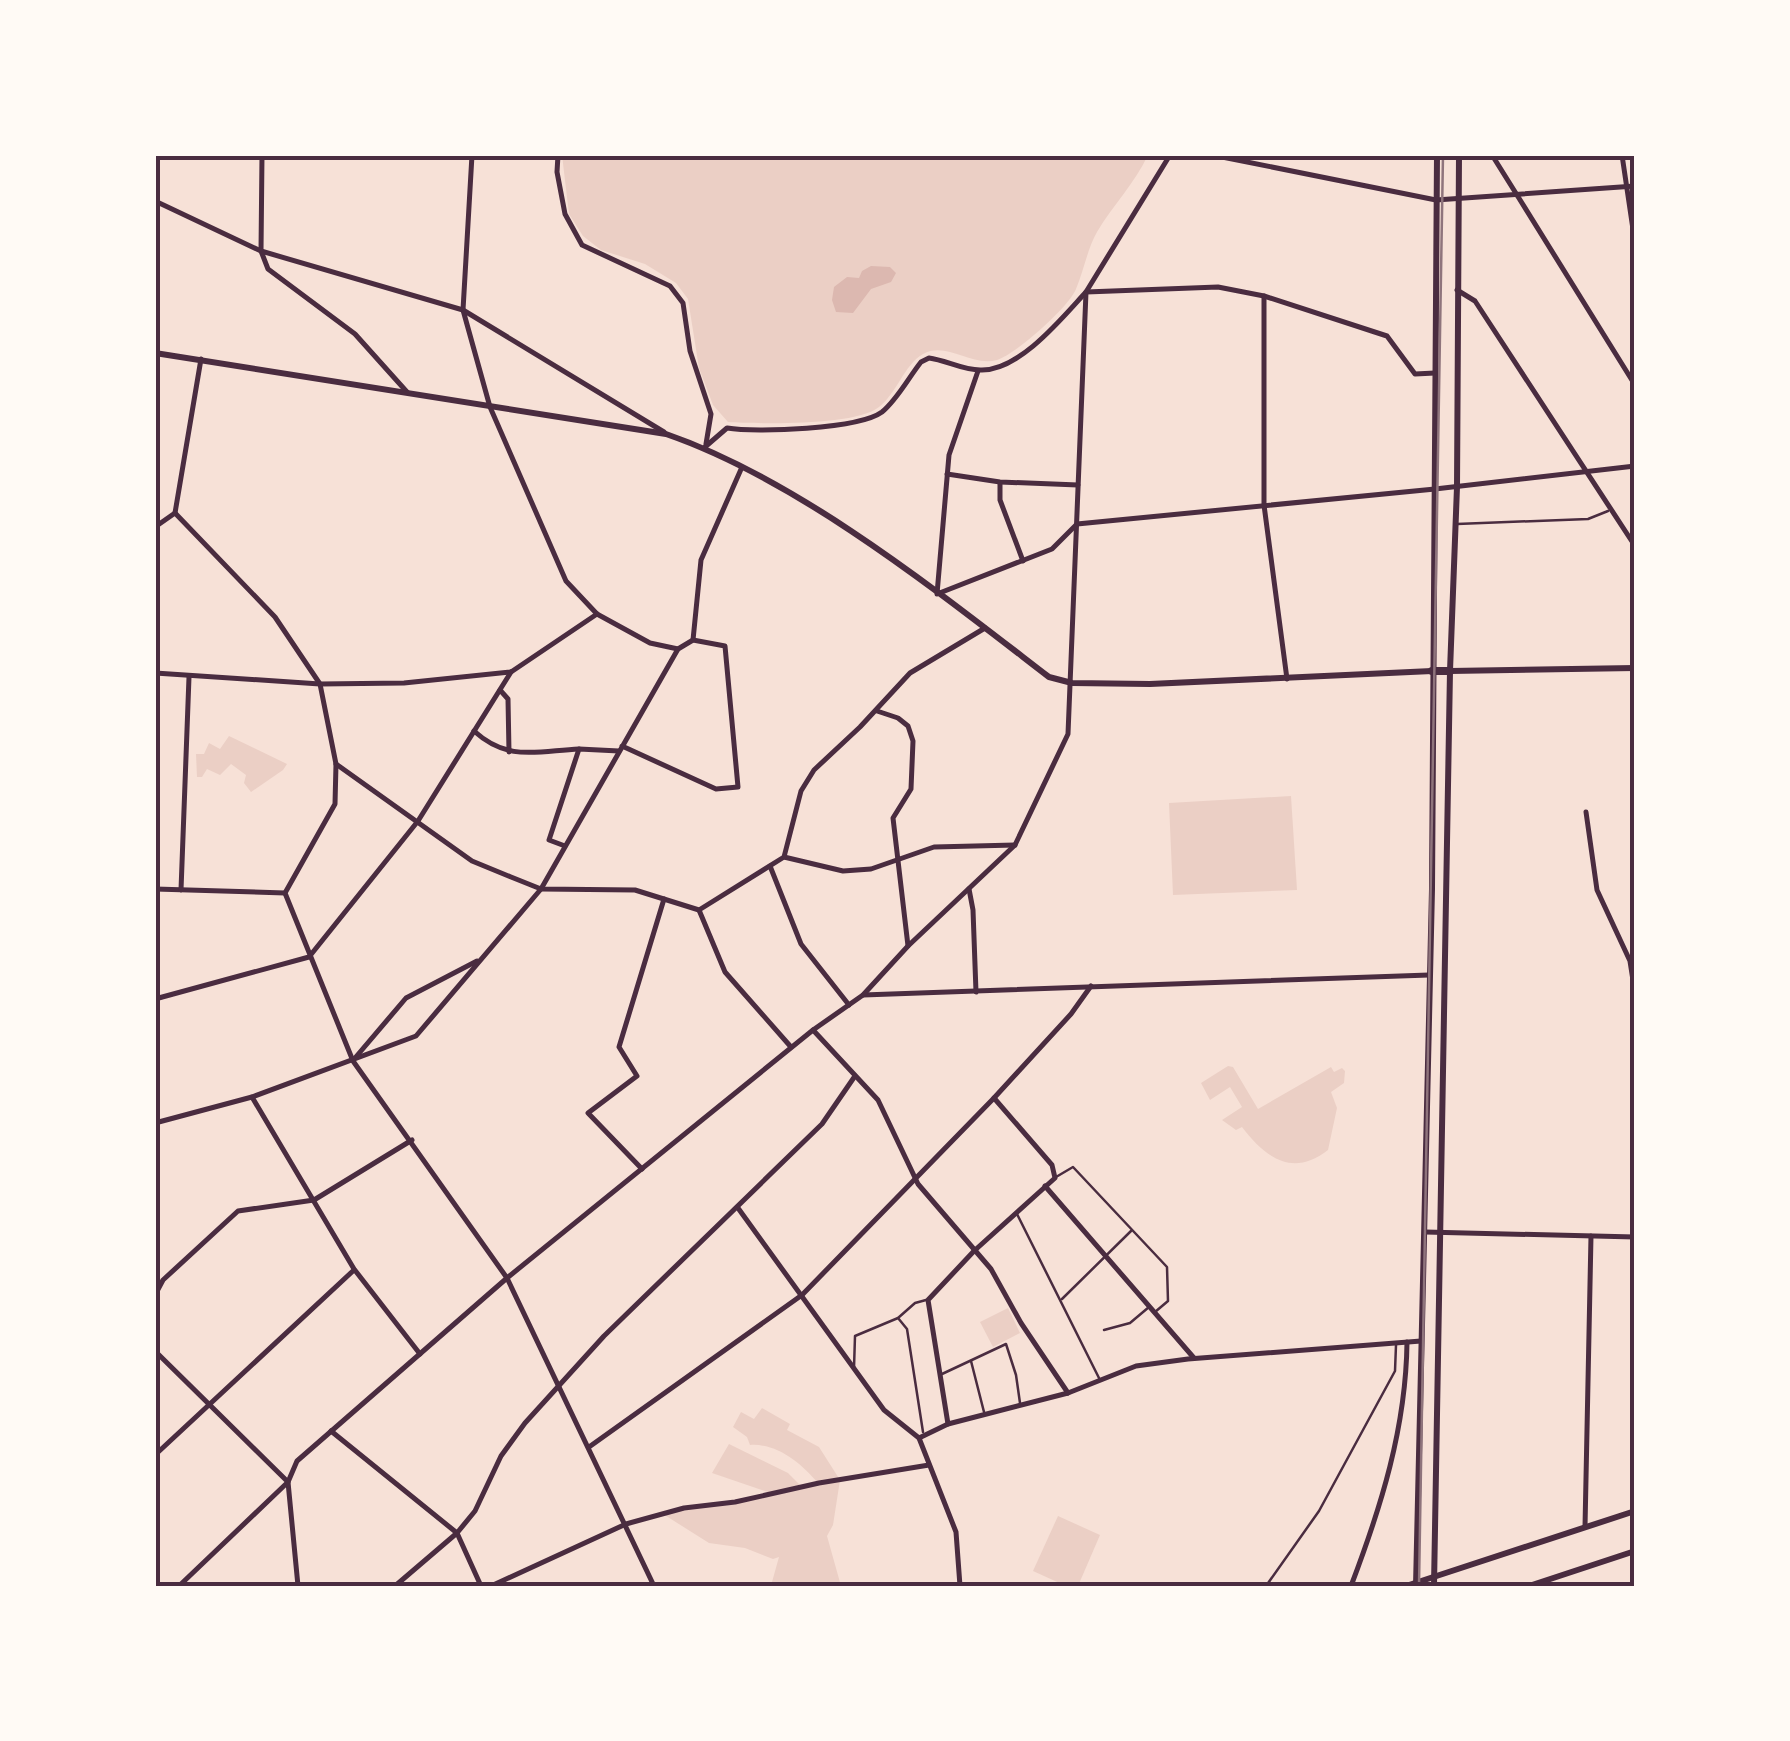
<svg xmlns="http://www.w3.org/2000/svg" width="1790" height="1741" font-family="'Exo 2',sans-serif">
<style>
.green{fill:#ebcfc5}
.water{fill:#dcb8b0}
.lines{fill:none;stroke-linecap:round;stroke-linejoin:round}
.service{stroke:#4a2c40;stroke-width:2.5}
.minor{stroke:#4a2c40;stroke-width:5}
.tertiary{stroke:#4a2c40;stroke-width:5}
.secondary{stroke:#4a2c40;stroke-width:6}
.primary{stroke:#4a2c40;stroke-width:8}
.rail{stroke:#8f747c;stroke-width:2.5}
.neatline{fill:none;stroke:#4a2c40;stroke-width:4}
</style>
<rect width="100%" height="100%" fill="#f7e1d7"/>
<!-- green -->
<g class="green">
<path d="M562 155H1148C1135 183 1113 205 1097 232 1087 250 1084 270 1076 289 1069 307 1015 355 997 360 971 367 947 341 923 354 904 365 897 393 879 407 856 426 760 424 728 422L713 405 699 368 688 299 676 283 645 264 601 250 583 236 569 214Z"/>
<path d="M229 736 287 764 283 770 251 792 244 783 246 775 231 764 220 775 207 769 202 777H197L196 754H204L209 743 220 749Z"/>
<path d="M1291 796 1297 890 1173 895 1169 803Z"/>
<path d="M1228 1066 1233 1067 1258 1109 1331 1067 1334 1072 1342 1068 1345 1071 1344 1083 1331 1092 1337 1108 1328 1150C1292 1178 1265 1157 1242 1127L1236 1130 1222 1120 1242 1107 1230 1087 1210 1100 1201 1083Z"/>
<path d="M1008 1308 1020 1333 993 1347 980 1322Z"/>
<path d="M762 1408 790 1424 787 1430 819 1447 840 1480 833 1525 827 1536 841 1586H775L772 1582 779 1557 773 1559 745 1548 709 1543 663 1514 771 1493 712 1473 729 1444 788 1473 802 1487 818 1483C801 1463 777 1443 750 1445L747 1437 733 1427 741 1412 754 1419Z"/>
<path d="M1058 1516 1100 1535 1078 1586H1066L1033 1571Z"/>
</g>
<!-- water -->
<path class="water" d="M871 266 890 267 896 273 891 282 871 289 853 313 836 312 832 300 834 287 847 277 859 278 862 271Z"/>
<g class="lines">
<!-- service -->
<g class="service">
<path d="M1457 524 1588 519 1608 511"/>
<path d="M1056 1177 1073 1167 1167 1267 1168 1301 1155 1312"/>
<path d="M1017 1214 1100 1380"/>
<path d="M1062 1299 1131 1231"/>
<path d="M898 1318 907 1329 923 1432"/>
<path d="M1104 1330 1130 1323 1149 1307"/>
<path d="M971 1361 984 1412"/>
<path d="M854 1368 855 1336 898 1318 915 1303 926 1300"/>
<path d="M942 1374 1006 1344 1016 1375 1020 1403"/>
<path d="M1266 1586 1319 1511 1395 1371 1396 1345"/>
</g>
<!-- minor -->
<g class="minor">
<path d="M262 155 261 251 268 269 355 334 407 392"/>
<path d="M472 155 463 310 490 407 566 581 597 614 650 643 678 649"/>
<path d="M558 155 557 172 565 214 582 245 670 286 683 303 690 351 711 414 706 444"/>
<path d="M1492 155 1517 195"/>
<path d="M1622 155 1635 243"/>
<path d="M155 201 261 251 463 310 664 432"/>
<path d="M1457 290 1475 301 1635 546"/>
<path d="M1264 296V505L1287 679"/>
<path d="M978 371 949 455 937 594 1052 549 1077 524 1435 489 1635 466"/>
<path d="M705 447 727 428C756 433 859 429 882 412 897 400 909 377 921 362L929 358C946 360 964 371 982 370 1020 370 1062 318 1086 292L1218 287 1264 296 1387 336 1415 374 1435 373"/>
<path d="M947 474 1000 482 1078 485"/>
<path d="M1000 483V500L1023 561"/>
<path d="M175 513 275 617 320 684 336 764 335 804 285 893 353 1061 507 1278 654 1586"/>
<path d="M175 513 201 359"/>
<path d="M155 527 175 513"/>
<path d="M693 640 701 560 742 467"/>
<path d="M155 673 320 684 404 683 511 672 597 614"/>
<path d="M500 690 508 699 509 752"/>
<path d="M877 711 898 718 908 726 913 741 911 789 893 818 908 946"/>
<path d="M474 731C508 762 537 751 579 749"/>
<path d="M336 764 472 861 511 877 541 889 635 890 699 910 784 857 801 791 814 770 860 727 910 673 985 628"/>
<path d="M1586 812 1597 890 1630 961 1635 993"/>
<path d="M565 846 549 840 579 749 619 751"/>
<path d="M784 857 843 871 871 869 934 847 1015 845"/>
<path d="M770 866 801 944 849 1005"/>
<path d="M155 889 285 893"/>
<path d="M969 889 973 910 976 992"/>
<path d="M181 890 189 677"/>
<path d="M699 910 725 972 791 1047"/>
<path d="M863 995 1429 975"/>
<path d="M155 999 309 957 418 821 511 672"/>
<path d="M813 1030 878 1100 918 1184 991 1269 1021 1323 1068 1393"/>
<path d="M355 1058 406 998 477 961"/>
<path d="M252 1097 354 1269 420 1354"/>
<path d="M155 1123 252 1097 416 1036 541 889 678 649 693 640 725 646 738 787 716 789 622 746"/>
<path d="M642 1169 588 1113 637 1076 619 1047 664 899"/>
<path d="M1045 1186 1194 1358"/>
<path d="M738 1208 884 1410 919 1438 956 1532 960 1586"/>
<path d="M1425 1232 1635 1237"/>
<path d="M155 1295 163 1280 238 1211 314 1200 412 1140"/>
<path d="M155 1351 288 1482 179 1586"/>
<path d="M948 1424 928 1300 974 1251 1055 1178 1052 1165 994 1098"/>
<path d="M331 1431 457 1533 481 1586"/>
<path d="M919 1438 948 1424 1068 1393 1136 1366 1188 1359 1421 1341"/>
<path d="M589 1447 802 1295 994 1098 1071 1014 1091 986"/>
<path d="M155 1455 354 1270"/>
<path d="M1585 1527 1591 1236"/>
<path d="M395 1586 457 1533 475 1511 501 1456 525 1423 604 1336 822 1124 855 1076"/>
<path d="M491 1586 626 1524 684 1508 735 1502 819 1483 929 1465"/>
<path d="M1351 1586C1381 1507 1406 1428 1407 1342"/>
</g>
<!-- tertiary -->
<g class="tertiary">
<path d="M1212 155 1436 200 1635 186"/>
<path d="M1517 195 1635 385"/>
<path d="M298 1586 288 1482 297 1461 507 1278 813 1030 863 995 908 946 1015 845 1068 734 1086 292 1170 155"/>
</g>
<!-- secondary -->
<g class="secondary">
<path d="M155 353 666 434C799 480 937 591 1049 677L1072 683 1150 684 1432 671"/>
<path d="M1450 671 1635 668"/>
<path d="M1406 1586 1635 1511"/>
<path d="M1416 1586 1432 889 1437 155"/>
<path d="M1434 1586 1450 671 1457 487 1459 155"/>
<path d="M1529 1586 1635 1551"/>
</g>
<!-- primary -->
<path class="primary" d="M1432 671H1450"/>
<!-- rail -->
<path class="rail" d="M1419 1586 1443 155"/>
</g>
<!-- border -->
<rect width="1790" height="1741" fill="none" stroke="#fffaf5" stroke-width="315"/>
<rect x="158" y="158" width="1474" height="1426" class="neatline"/>
</svg>
